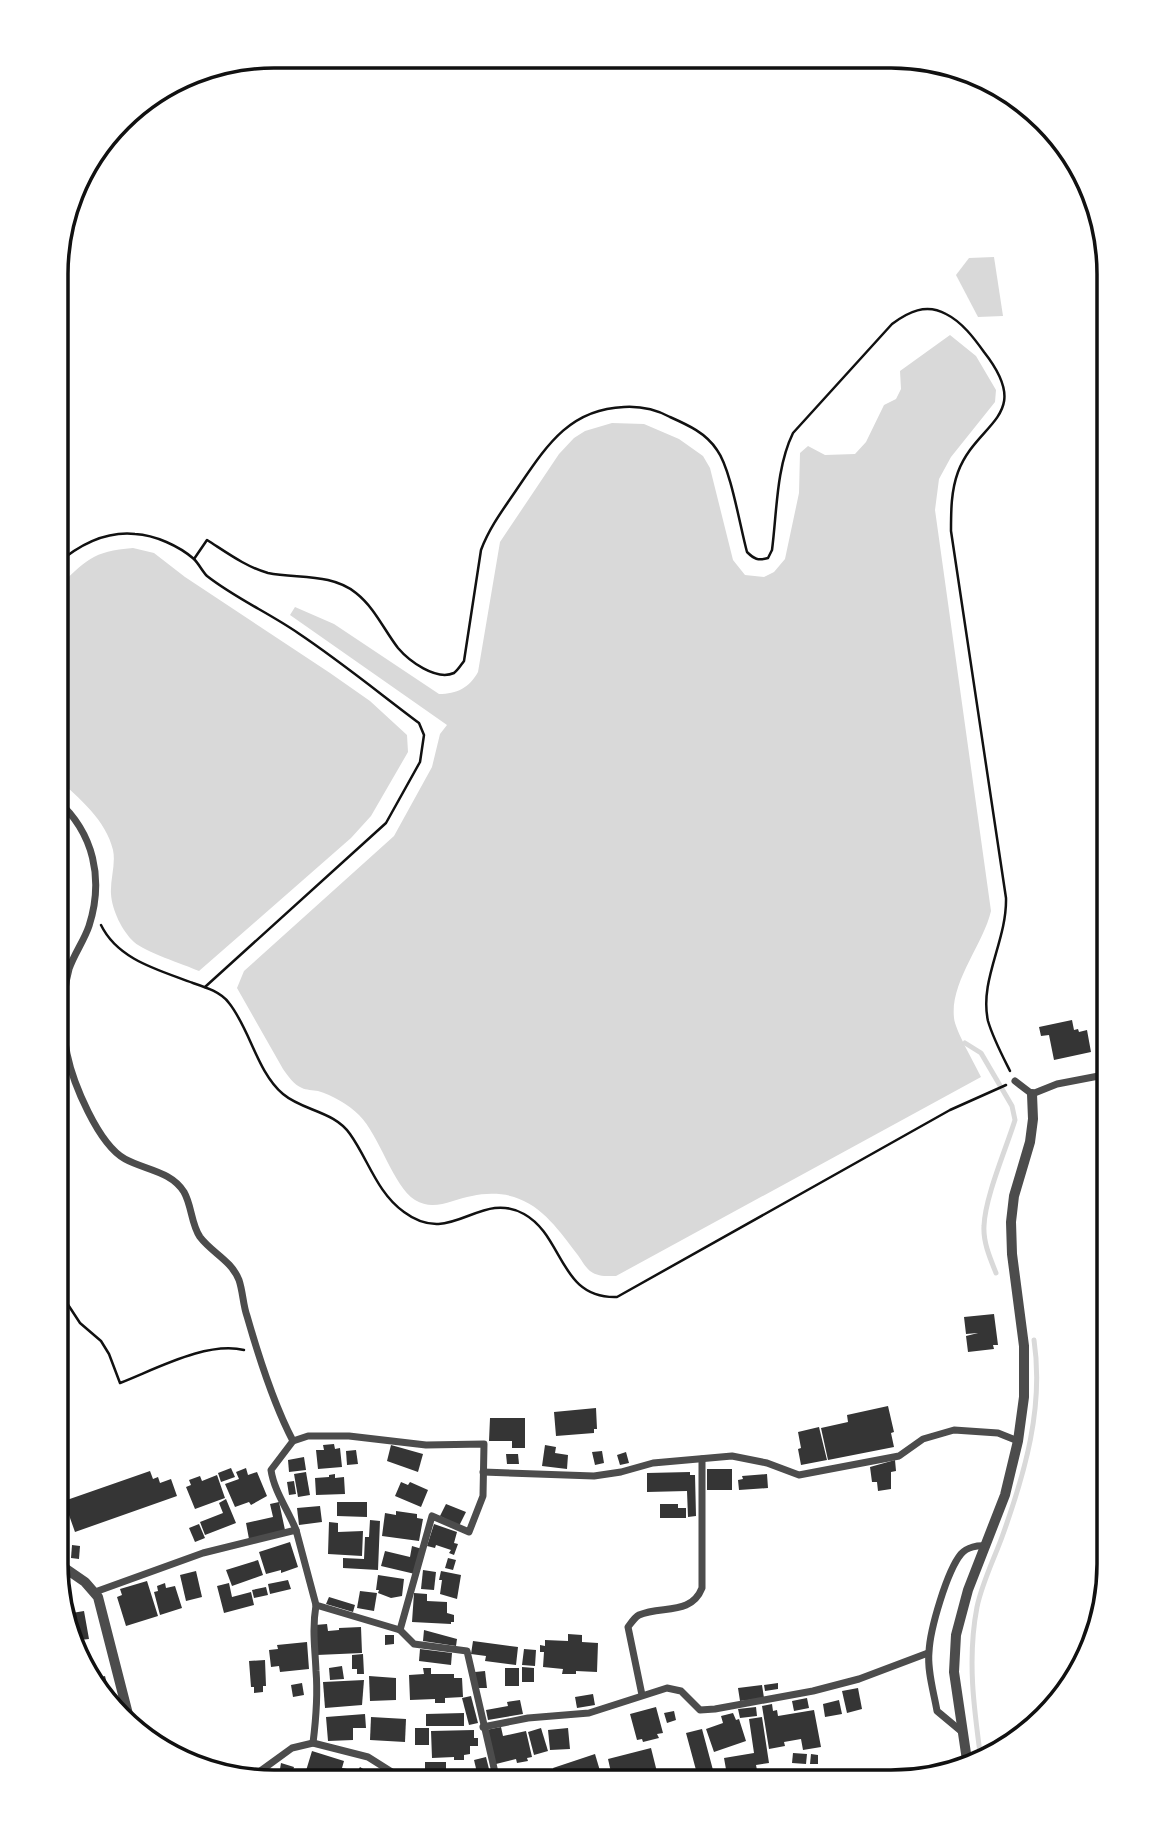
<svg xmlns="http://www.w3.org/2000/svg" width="1165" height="1838" font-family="'Alegreya Sans',sans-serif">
<rect width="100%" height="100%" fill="#fff"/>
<g fill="#d9d9d9">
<path d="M994,257L1003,316L978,317L956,275L969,258Z"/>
<path d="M950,335L976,356L996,390L995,402L951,457L939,479L935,510L991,911C983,945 950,982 954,1018C955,1030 975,1064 981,1077L616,1276C607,1276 598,1277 590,1271C585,1267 581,1259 577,1254C560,1232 543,1206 514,1197C502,1193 485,1193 472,1196C453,1199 434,1212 415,1200C393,1186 380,1136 359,1115C349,1105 332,1095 318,1091C313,1090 306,1090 302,1088C294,1085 288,1076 283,1069L237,988L244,971L394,836L432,767L440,734L447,725L290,615L295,607L334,624L439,694C457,694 469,688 478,672L500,542L559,454L574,438L585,431L612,423L644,424L679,439L703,456L710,468L733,560L745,575L764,577L774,572L785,559L799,493L800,453L808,446L825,455L855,454L866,442L884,405L896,399L901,389L900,371Z"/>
<path d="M133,548L154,553L185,577L330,673L370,701L407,735L408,752L371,816L351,838L199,971C183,964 145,952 134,942C122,931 112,910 111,894C110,880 116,864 113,850C106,820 79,798 57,778V588C86,561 92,551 133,548Z"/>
</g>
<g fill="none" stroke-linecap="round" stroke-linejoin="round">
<g stroke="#d9d9d9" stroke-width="5">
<path d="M965,1043L981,1053L1012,1106L1015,1120C1006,1149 985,1197 984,1226C983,1242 990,1258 996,1273"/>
<path d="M981,1760C974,1709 967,1659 977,1607C982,1583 994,1559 1002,1537C1025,1473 1044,1407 1034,1340"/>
</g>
</g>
<g fill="#353535">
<path d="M1072,1020L1074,1030L1078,1029L1079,1032L1087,1030L1091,1052L1054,1060L1049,1035L1041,1036L1039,1027Z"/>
<path d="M994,1314L998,1345H993L994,1349L968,1352L966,1336L978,1333L966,1334L964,1317Z"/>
<path d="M888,1406L894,1432L891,1433L894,1447L828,1460L821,1428L848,1422L847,1415Z"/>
<path d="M596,1408L597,1429H594V1433L556,1436L554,1412Z"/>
<path d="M490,1418H525V1448H512V1441H489Z"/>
<path d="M819,1427L827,1460L801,1465L798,1449L801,1448L798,1432Z"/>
<path d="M334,1444L335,1449L340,1448L342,1467L318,1469L316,1450H324L323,1445Z"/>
<path d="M391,1445L423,1454L418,1472L387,1461Z"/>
<path d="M545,1445L556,1447L555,1453L568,1455L567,1469L542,1466Z"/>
<path d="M356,1450L358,1464L347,1465L346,1451Z"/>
<path d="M602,1451L604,1463L595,1465L592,1452Z"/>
<path d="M626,1452L629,1463L620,1465L617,1455Z"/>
<path d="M506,1454H518L519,1464H507Z"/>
<path d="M304,1457L306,1470L289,1472L288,1460Z"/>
<path d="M895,1460L896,1471L891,1472V1489L878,1491L877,1482H872L870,1467Z"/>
<path d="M231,1468L235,1477L221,1482L218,1473Z"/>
<path d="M246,1468L248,1475L257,1472L267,1496L251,1505L249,1502L235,1507L225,1484L239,1479L236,1472Z"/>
<rect x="707" y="1469" width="25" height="21"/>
<path d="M150,1471L153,1479L158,1477L160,1483L171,1479L177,1496L75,1532L64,1501Z"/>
<path d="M306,1472L310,1495L298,1497L294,1474Z"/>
<path d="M690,1472V1475H695L696,1516L688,1517L687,1491L647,1492V1473Z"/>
<path d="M335,1474V1478L344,1477L345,1494L316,1495L315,1478L329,1477V1475Z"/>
<path d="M767,1474L768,1488L739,1490L738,1480L743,1479L742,1476Z"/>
<path d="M217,1475L225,1498L195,1509L186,1487L191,1485L189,1480L200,1476L202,1481Z"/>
<path d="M294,1481L296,1494L289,1495L287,1482Z"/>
<path d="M401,1482L408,1485L410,1482L428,1490L421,1507L395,1496Z"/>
<path d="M226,1499L236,1523L205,1535L200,1522L223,1513L219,1503Z"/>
<path d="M279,1502L285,1530L249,1539L246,1523L273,1517L270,1504Z"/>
<path d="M337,1502H367V1517L337,1516Z"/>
<path d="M446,1504L466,1512L459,1526L440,1516Z"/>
<path d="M660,1504H678V1508H686V1518H660Z"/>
<path d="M320,1506L322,1522L299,1525L297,1508Z"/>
<path d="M396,1511L417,1514V1518L423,1519L419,1541L382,1536L385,1513L396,1515Z"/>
<path d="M370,1520L380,1521L378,1570L343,1568V1558L364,1559L365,1537H369Z"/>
<path d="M329,1522L338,1523V1532L363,1531L362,1556L328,1554Z"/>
<path d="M199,1524L205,1538L195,1542L189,1528Z"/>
<path d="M434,1524L457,1532L454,1543L458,1544L454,1555L449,1553L451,1550L436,1545L435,1548L427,1546Z"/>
<path d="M58,1531L65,1536L56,1549V1533Z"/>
<path d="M290,1542L298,1567L281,1573V1570L266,1574L259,1552Z"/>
<path d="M72,1545L80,1546L79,1559L71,1558Z"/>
<path d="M412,1546L422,1549L415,1574L381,1566L385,1551L410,1557Z"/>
<path d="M448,1558L456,1560L453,1570L445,1568Z"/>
<path d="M258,1560L263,1575L232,1586L226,1570Z"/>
<path d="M423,1570L436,1572L434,1590L421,1589Z"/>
<path d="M196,1571L202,1597L186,1601L180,1575Z"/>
<path d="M441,1571L461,1575L457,1599L440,1594L442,1580H439Z"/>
<path d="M378,1575L404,1579L402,1596L391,1598L378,1593L379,1590H376Z"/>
<path d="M288,1580L291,1589L270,1594L268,1584Z"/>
<path d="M147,1581L158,1616L126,1626L117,1597L122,1595L120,1589Z"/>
<path d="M165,1583L166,1588L175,1586L182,1608L160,1615L154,1592L158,1591L157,1586Z"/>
<path d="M229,1583L232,1597L251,1592L254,1605L224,1613L217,1586Z"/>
<path d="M266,1587L268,1595L254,1598L252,1590Z"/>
<path d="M360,1591L377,1593L374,1611L357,1608Z"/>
<path d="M414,1593L427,1594V1601L447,1602V1613L454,1615V1622H451V1624L412,1622Z"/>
<path d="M329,1597L355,1605L353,1612L326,1604Z"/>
<path d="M71,1611L72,1613L84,1611L89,1639L71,1641L65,1612Z"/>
<path d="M327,1624L328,1631L339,1630V1628L361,1627L362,1653L317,1655L315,1625Z"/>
<path d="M424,1630L457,1639L456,1646L423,1641Z"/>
<path d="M568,1634L582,1635V1642L598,1643L597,1672L576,1671V1674H562L563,1669L543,1667L544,1652H540V1645L545,1646V1640L568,1641Z"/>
<path d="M385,1635H394V1644L385,1645Z"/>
<path d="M473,1641L518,1647L516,1665L485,1661L486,1656L471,1654Z"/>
<path d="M307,1642L309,1669L280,1672L279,1666L271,1667L269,1650L278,1649L277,1645Z"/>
<path d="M420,1649L452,1653L451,1665L419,1661Z"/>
<path d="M524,1649L536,1650L535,1666L522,1665Z"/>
<path d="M363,1654L364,1674H357V1669H352V1655Z"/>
<path d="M265,1660L266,1686H263V1692L254,1693V1687H251L249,1661Z"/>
<path d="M342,1666L344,1679L330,1680L329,1668Z"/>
<path d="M522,1667L534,1668V1682H522Z"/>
<path d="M423,1668H431V1674H454V1678H462L463,1697L445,1698V1703H435V1699L410,1700L409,1675L424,1674Z"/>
<rect x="505" y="1668" width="14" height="18"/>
<path d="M485,1671L487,1688H476L475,1672Z"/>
<path d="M105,1676L110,1696L97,1678Z"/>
<path d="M369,1676L396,1678V1700L370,1701Z"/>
<path d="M364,1680L362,1705L325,1708L323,1682Z"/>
<path d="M302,1683L304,1695L293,1697L291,1685Z"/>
<path d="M778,1683V1689L765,1691L764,1685Z"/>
<path d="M762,1685L764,1698L740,1701L738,1688Z"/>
<path d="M858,1688L862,1709L847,1713L842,1691Z"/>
<path d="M593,1694L595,1705L577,1708L575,1697Z"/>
<path d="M471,1696L478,1723L469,1725L462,1698Z"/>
<path d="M807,1698L809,1708L794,1711L792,1701Z"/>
<path d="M520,1700L523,1714L488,1720L486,1710L508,1706L507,1702Z"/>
<path d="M839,1700L842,1714L825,1717L823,1704Z"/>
<path d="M772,1704L773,1711L777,1710L778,1716L814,1710L821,1747L803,1750L801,1739L784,1742L785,1746L769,1749L762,1706Z"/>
<path d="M656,1707L663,1733L657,1734L659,1738L643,1742L642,1739L637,1740L630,1714Z"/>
<path d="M756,1707L757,1716L740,1718L738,1709Z"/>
<path d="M674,1711L676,1720L667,1723L664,1713Z"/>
<path d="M464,1713V1726H426V1714Z"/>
<path d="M733,1713L736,1720L739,1719L746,1741L714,1752L706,1729L723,1723L721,1716Z"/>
<path d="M365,1714L366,1728H353V1740L328,1741L326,1717Z"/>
<path d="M371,1717L406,1719L405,1742L370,1740Z"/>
<path d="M762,1717L769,1763L756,1765L757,1770L727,1775L724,1758L754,1753L749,1719Z"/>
<path d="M501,1727L503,1736L526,1731L532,1757L527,1758L528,1761L517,1763L516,1759L496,1764L486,1730Z"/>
<rect x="415" y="1728" width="14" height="17"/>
<path d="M541,1728L548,1751L534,1755L528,1732Z"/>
<path d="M568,1728L570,1749L550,1750L548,1730Z"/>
<path d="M702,1729L713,1770L704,1773L705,1779L689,1781L686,1773L696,1770L686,1733Z"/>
<path d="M474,1730V1738H478V1746H470V1754L464,1755V1760H454V1757L432,1758L431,1731Z"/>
<path d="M651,1748L659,1780L613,1781L608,1759Z"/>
<path d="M312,1751L344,1761L342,1768L347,1769L344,1780H323L305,1774Z"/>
<path d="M793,1753L807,1754L806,1764L792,1763Z"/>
<path d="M595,1754L603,1781H557L553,1768Z"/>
<path d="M811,1754L818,1755V1764H810Z"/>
<path d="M486,1757L492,1781H479L474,1760Z"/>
<rect x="425" y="1762" width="21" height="19"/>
<path d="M281,1763L294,1767L292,1773L280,1769Z"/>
<path d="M360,1767L383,1781L352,1780Z"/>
<path d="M279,1774L289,1777V1780H268L269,1777L278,1779Z"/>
</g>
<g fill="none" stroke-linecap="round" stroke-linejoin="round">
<g stroke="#111" stroke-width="2.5">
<path d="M194,559L207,540C226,552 246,567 268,573C298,579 331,573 356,593C375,608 384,630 398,648C409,661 436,681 454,673C458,670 461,665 464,661L481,550C490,526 505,507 519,486C547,445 570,409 624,407C641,406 655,409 670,417C688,425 706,433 717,450C731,469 740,527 747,552C754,559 758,561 768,558L772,550C777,512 776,468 793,433L892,324C908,312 926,303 946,314C962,322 974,338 984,352C1035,417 977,421 958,472C951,491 951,511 951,531L1006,898C1007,941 979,980 988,1021C993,1038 1002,1055 1010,1071"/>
<path d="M57,564C79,545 105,531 135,534C155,535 179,546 194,559C199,564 202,571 207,576C235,598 269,613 298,633C340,661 379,693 419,723L424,735L420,762L386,823L205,987"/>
<path d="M101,925C118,960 159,970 193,983C205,987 221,992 229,1003C250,1029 257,1072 283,1094C303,1111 334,1111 350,1134C368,1159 377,1193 404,1212C452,1248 479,1189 524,1214C564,1236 559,1299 617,1297L950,1110L1006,1085"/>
<path d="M56,1281L63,1297L80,1323L101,1341L109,1354L120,1383C156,1369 207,1341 244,1350"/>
</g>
<g stroke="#4c4c4c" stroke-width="7">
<path d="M57,800C94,833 104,879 89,926C84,941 74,954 69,969C62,995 62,1028 67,1054C73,1083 98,1144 125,1159C145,1170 171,1171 184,1192C192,1206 191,1224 200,1237C212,1253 231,1260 239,1280C243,1292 243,1305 247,1316C259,1358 273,1403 293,1441"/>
<path d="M1015,1081L1032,1094L1057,1084L1109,1074"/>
<path d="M483,1472L594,1476L621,1472L653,1463L732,1456L767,1463L799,1475L899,1456L923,1439L954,1430L998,1433L1018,1441"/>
<path d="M296,1530C288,1510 274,1491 271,1470L293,1441L308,1436H349L426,1445L484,1444L483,1496L469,1532L432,1516L400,1630"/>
<path d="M95,1592L203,1553L296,1530L316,1605L400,1630L414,1644L467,1651L497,1781"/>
<path d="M642,1695L628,1627C631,1623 635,1617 639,1615C661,1605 691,1616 702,1588V1459"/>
<path d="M483,1727L528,1718L589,1713L667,1688L681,1691L700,1710L715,1709L813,1691L859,1679L928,1653"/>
<path d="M961,1731L937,1711C934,1693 927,1671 929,1652C930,1629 947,1571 961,1554C967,1547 978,1545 986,1546"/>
<path d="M313,1743C316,1719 318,1695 316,1671C315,1647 312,1630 316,1605"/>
<path d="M248,1780L292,1748L313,1743L368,1757L406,1781"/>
<path d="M538,1781H550"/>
</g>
<g stroke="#4c4c4c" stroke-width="10">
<path d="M56,1562L85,1582L98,1597L130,1722"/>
<path d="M968,1767L954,1672L956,1635L968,1590L1005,1495L1018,1441L1024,1397V1346L1012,1254L1011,1222L1014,1196L1030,1142L1033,1119L1032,1094"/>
</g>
</g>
<path d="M0 0H1165V1838H0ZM274 68H891A206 206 0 0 1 1097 274V1564A206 206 0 0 1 891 1770H274A206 206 0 0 1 68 1564V274A206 206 0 0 1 274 68Z" fill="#fff" fill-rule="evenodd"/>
<path fill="none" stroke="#111" stroke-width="3.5" d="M274 68H891A206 206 0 0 1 1097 274V1564A206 206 0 0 1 891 1770H274A206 206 0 0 1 68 1564V274A206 206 0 0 1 274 68Z"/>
</svg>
